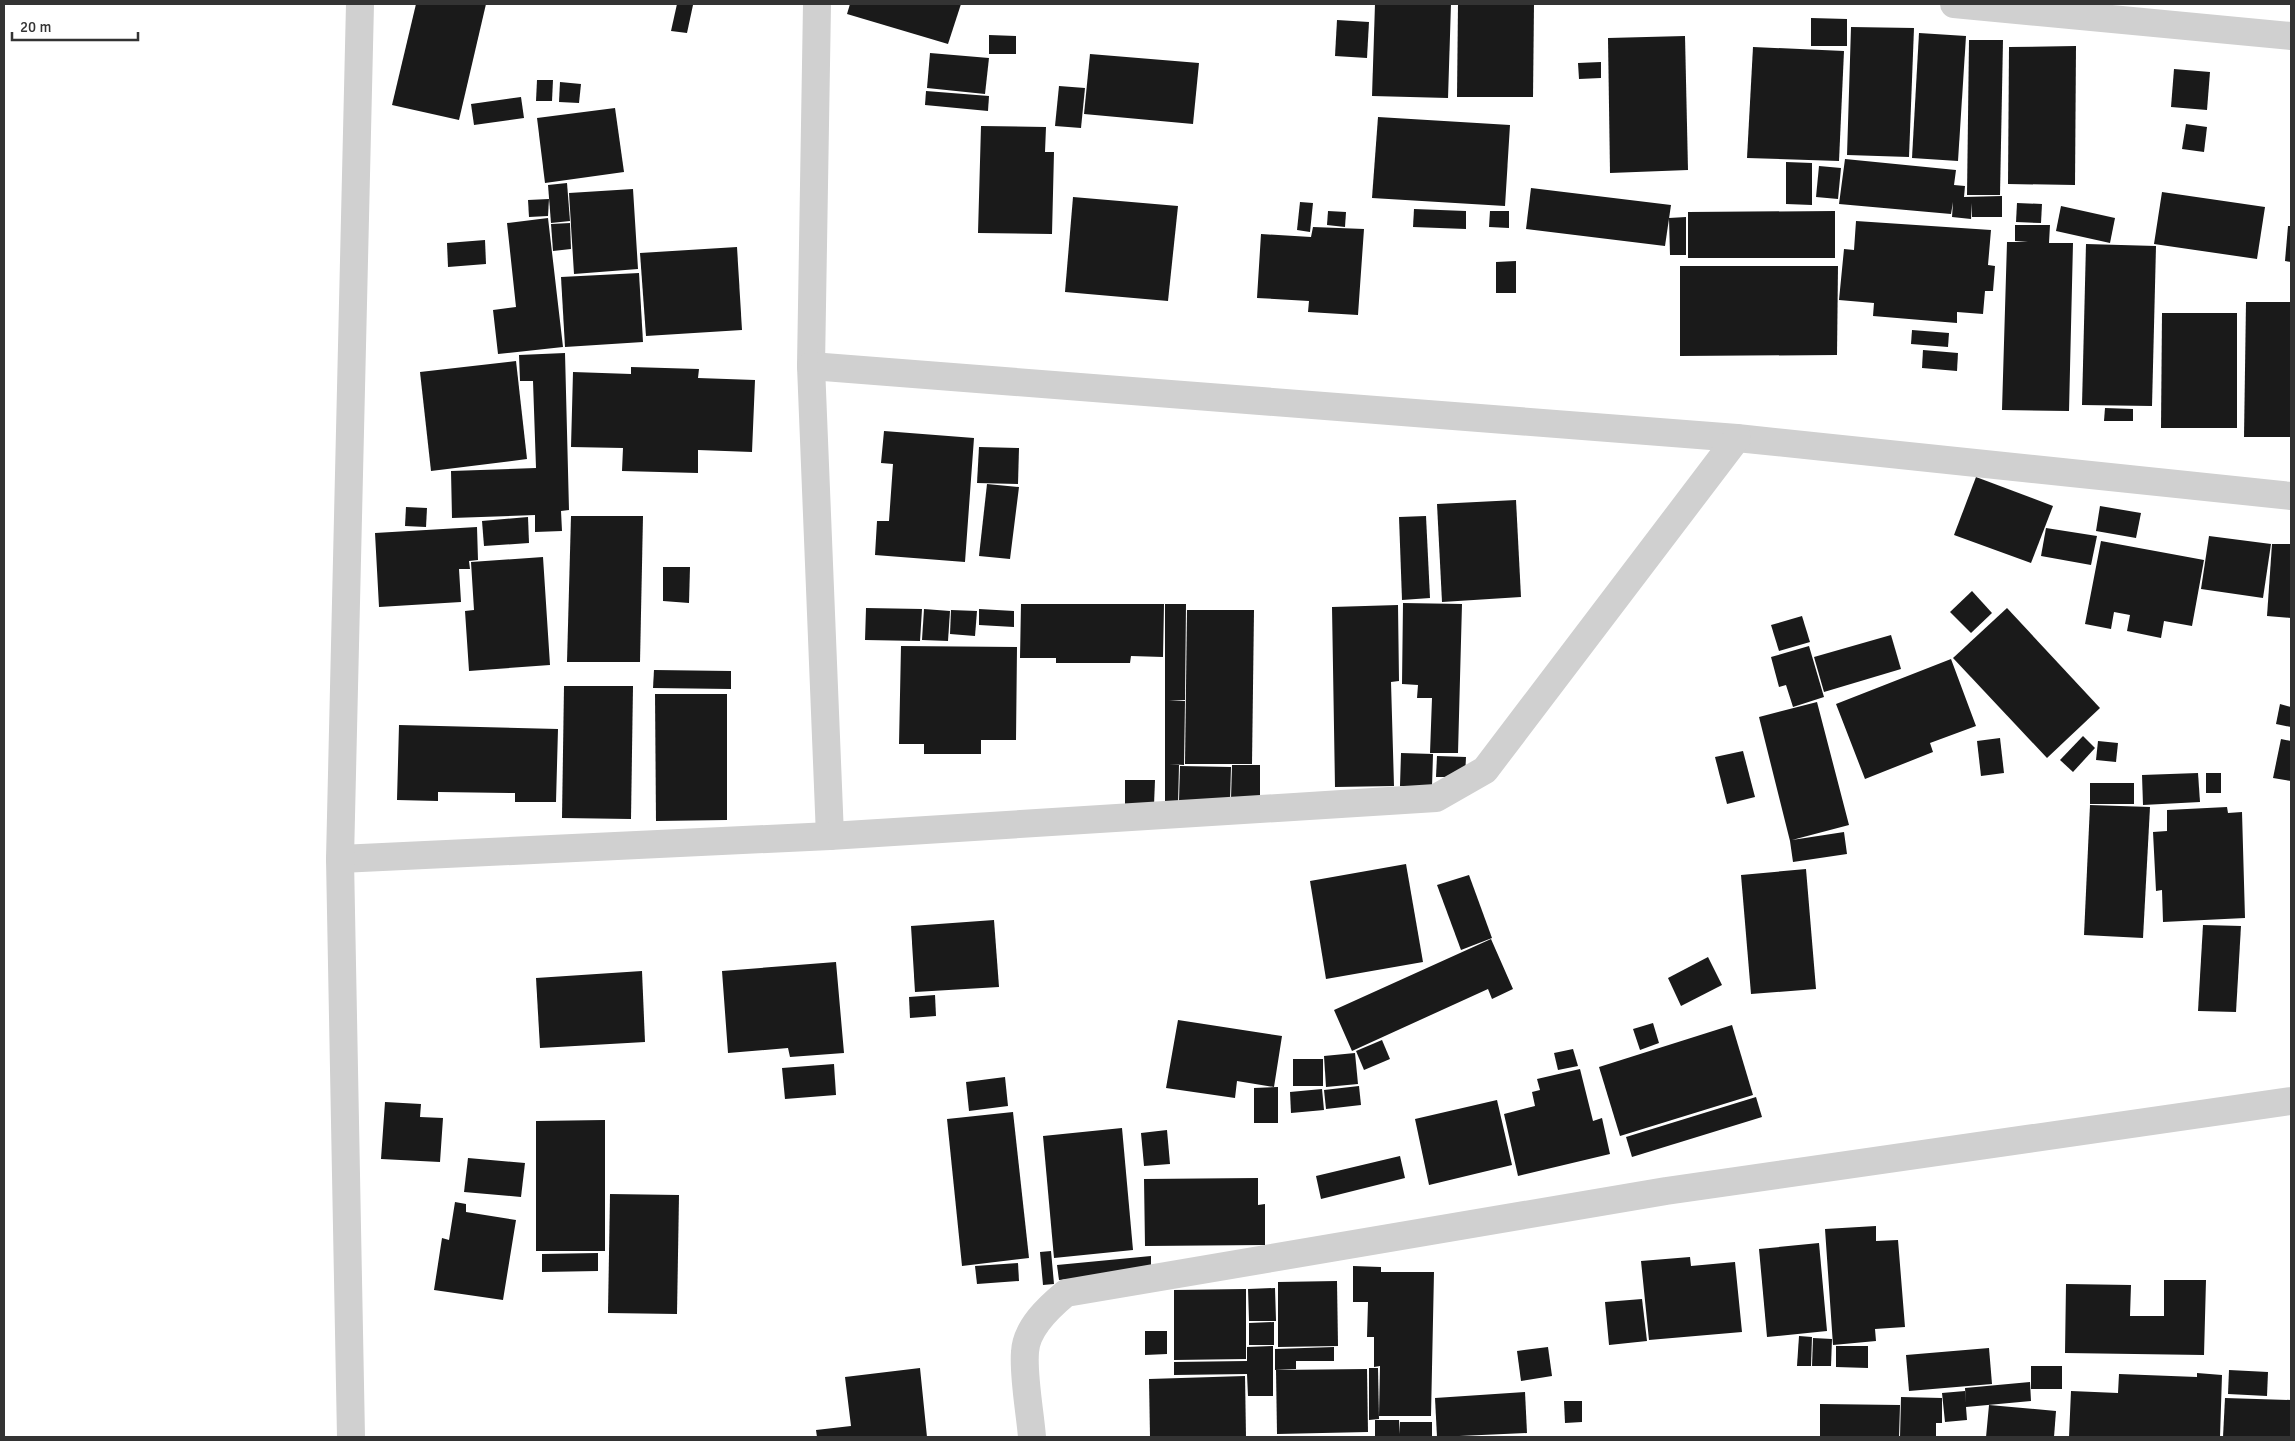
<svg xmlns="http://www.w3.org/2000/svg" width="2295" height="1441" font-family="Signika,sans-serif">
<rect width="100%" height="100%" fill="#fff"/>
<g fill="#1a1a1a">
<path d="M416,4H486L459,120L392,105Z"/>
<path d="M677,4L693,5L687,33L671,31Z"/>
<path d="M850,4H961L948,44L847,14Z"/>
<path d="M1375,4H1451L1448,98L1372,96Z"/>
<path d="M1458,4H1534L1533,97H1457Z"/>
<path d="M1811,18L1847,19V46H1811Z"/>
<path d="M1337,20L1369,22L1367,58L1335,56Z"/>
<path d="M1851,27L1914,28L1909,157L1847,155Z"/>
<path d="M1919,33L1966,36L1958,161L1912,158Z"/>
<path d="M989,35L1016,36V54H989Z"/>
<path d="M1685,36L1688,170L1610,173L1608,38Z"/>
<path d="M1969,40H2003L2000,195H1967Z"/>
<path d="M2076,46L2075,185L2008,184L2009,47Z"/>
<path d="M1753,47L1844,51L1839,161L1747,158Z"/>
<path d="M930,53L989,58L985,94L927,88Z"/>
<path d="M1090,54L1199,63L1193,124L1084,114Z"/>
<path d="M1601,62V78L1579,79L1578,63Z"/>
<path d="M2174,69L2210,72L2207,110L2171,107Z"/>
<path d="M537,80H553L552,101H536Z"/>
<path d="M560,82L581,84L579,103L559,102Z"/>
<path d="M1059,86L1085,88L1081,128L1055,126Z"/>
<path d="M926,91L989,96L988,111L925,105Z"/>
<path d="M521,97L524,118L474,125L471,104Z"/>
<path d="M615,108L624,172L545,183L537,118Z"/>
<path d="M1378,117L1510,125L1505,206L1372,198Z"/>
<path d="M2186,124L2207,127L2204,152L2182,149Z"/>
<path d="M981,126L1046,127L1045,152H1054L1052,234L978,233Z"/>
<path d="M1845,159L1956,170L1954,185L1965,186L1964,197L2002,196V217H1972V203L1971,219L1952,217L1953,202L1951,214L1839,204Z"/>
<path d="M1786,162L1812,163V205L1786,204Z"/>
<path d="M1819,166L1841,168L1838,199L1816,197Z"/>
<path d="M567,183L570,221L551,223L548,185Z"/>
<path d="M1531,188L1671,205L1665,246L1526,229Z"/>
<path d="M633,189L638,269L574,274L569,193Z"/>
<path d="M2162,192L2265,207L2257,259L2154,244Z"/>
<path d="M1073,197L1178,206L1168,301L1065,292Z"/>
<path d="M549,199L548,216L529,217L528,200Z"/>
<path d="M1300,202L1313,203L1310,232L1297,230Z"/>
<path d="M2017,203L2042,204L2041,223L2016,222Z"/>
<path d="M2061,206L2115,218L2110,243L2056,231Z"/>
<path d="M1414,209L1466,211V229L1413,227Z"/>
<path d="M1328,211L1346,212L1345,227L1327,225Z"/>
<path d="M1490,211H1509V228L1489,227Z"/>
<path d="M1835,211V258H1688V212Z"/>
<path d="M1686,217V255H1670L1669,218Z"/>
<path d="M548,218L563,347L498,354L493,310L516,307L507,223Z"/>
<path d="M1856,221L1991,230L1988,265L1995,266L1993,291H1985L1983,314L1957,312V323L1873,316L1874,303L1839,300L1844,249L1854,250Z"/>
<path d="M570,223L571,249L553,251L551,224Z"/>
<path d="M2015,225H2050L2049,243H2073L2069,411L2002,410L2007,242H2028L2015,241Z"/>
<path d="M2288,226H2291V262L2285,261Z"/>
<path d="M1313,227L1364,229L1358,315L1308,312L1309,301L1257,298L1261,234L1311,237Z"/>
<path d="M485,240L486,264L448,267L447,243Z"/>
<path d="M2086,244L2156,246L2152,406L2082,405Z"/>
<path d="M737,247L742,330L646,336L640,253Z"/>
<path d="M1516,261V293H1496V262Z"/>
<path d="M1680,266H1838L1837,355L1680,356Z"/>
<path d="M639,273L643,342L565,347L561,277Z"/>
<path d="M2246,302H2291V437H2244Z"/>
<path d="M2162,313H2237V428H2161Z"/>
<path d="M1912,330L1949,333L1948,347L1911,344Z"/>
<path d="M1923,350L1958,353L1957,371L1922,368Z"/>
<path d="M565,353L569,510L561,511L562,531L535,532V515L452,518L451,471L536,468L533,381H520L519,355Z"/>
<path d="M516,361L527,459L431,471L420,372Z"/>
<path d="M631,367L699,369L698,378L755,380L752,452L698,450V473L622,471L623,448L571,447L573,372L631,374Z"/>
<path d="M2105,408L2133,409V421H2104Z"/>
<path d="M884,431L974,438L965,562L875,555L877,521H889L893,464L881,463Z"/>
<path d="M979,447L1019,448L1018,484L977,483Z"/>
<path d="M1976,477L2053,506L2031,563L1954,535Z"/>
<path d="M987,484L1019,487L1010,559L979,556Z"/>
<path d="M1516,500L1521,597L1442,602L1437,504Z"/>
<path d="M2100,506L2141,513L2136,538L2096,531Z"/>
<path d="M406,507L427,508L426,527L405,526Z"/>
<path d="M571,516H643L640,662H567Z"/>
<path d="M1426,516L1430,598L1402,600L1399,517Z"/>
<path d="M528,517L529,543L484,546L482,521Z"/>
<path d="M477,527L478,560L469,561L470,569H459L461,602L379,607L375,533Z"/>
<path d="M2046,528L2097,536L2091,565L2041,556Z"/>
<path d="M2209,536L2271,544L2263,598L2201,589Z"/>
<path d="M2101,541L2204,560L2192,626L2164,621L2161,638L2127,631L2130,615L2114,612L2111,629L2085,624Z"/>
<path d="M2272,544H2291V618L2267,616Z"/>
<path d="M543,557L550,665L469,671L465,611L474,610L471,562Z"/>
<path d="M663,567H690L689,603L663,601Z"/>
<path d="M1972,591L1992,613L1971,633L1950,612Z"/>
<path d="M1403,603L1462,604L1458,753H1430L1432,698H1417L1418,685L1402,684Z"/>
<path d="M1021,604H1164L1163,657L1131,656L1130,663H1056V658H1020Z"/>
<path d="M1165,604H1186L1185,700H1169L1185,701L1184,765L1169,764L1179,765L1178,805H1165Z"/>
<path d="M1398,605L1399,681L1391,682L1394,786L1335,787L1332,607Z"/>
<path d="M866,608L922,609L920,641L865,640Z"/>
<path d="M2007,608L2100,708L2047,758L1953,658Z"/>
<path d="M924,609L950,611L948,641L922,640Z"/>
<path d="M979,609L1014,611V627L979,625Z"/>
<path d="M951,610L977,611L975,636L950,634Z"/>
<path d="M1187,610H1254L1252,764H1185Z"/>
<path d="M1802,616L1810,642L1779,651L1771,625Z"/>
<path d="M1891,635L1901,669L1824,692L1814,657Z"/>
<path d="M901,646L1017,647L1016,740H981V754H924V744H899Z"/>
<path d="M1809,646L1824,697L1793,707L1786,685L1779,687L1771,657Z"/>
<path d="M1951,659L1976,726L1930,743L1933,752L1865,779L1836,704Z"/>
<path d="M654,670L731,671V689L653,688Z"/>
<path d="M564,686H633L631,819L562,818Z"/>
<path d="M655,694H727V820L656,821Z"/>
<path d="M1817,702L1849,825L1792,840L1844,832L1847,854L1793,862L1790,841L1759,717Z"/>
<path d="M2280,704L2291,707V727L2276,724Z"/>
<path d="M399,725L558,729L556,802H515V793L438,792V801L397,800Z"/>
<path d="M2083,736L2095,748L2073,772L2060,760Z"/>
<path d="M2000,738L2004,773L1981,776L1977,741Z"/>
<path d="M2281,739L2291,741V781L2273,778Z"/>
<path d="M2098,741L2118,743L2116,762L2096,760Z"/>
<path d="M1743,751L1755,797L1727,804L1715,757Z"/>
<path d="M1401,753L1433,754L1432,786H1400Z"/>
<path d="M1437,756L1466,757L1465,777H1436Z"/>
<path d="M1232,765H1260V800L1231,799Z"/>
<path d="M1180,766L1231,767L1230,801H1179Z"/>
<path d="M2198,773L2200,802L2143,805L2142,775Z"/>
<rect x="2206" y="773" width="15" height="20"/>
<path d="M1125,780H1155L1154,805H1125Z"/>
<rect x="2090" y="783" width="44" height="21"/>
<path d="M2090,805L2150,807L2143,938L2084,935Z"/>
<path d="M2227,807L2228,813L2242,812L2245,918L2163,922L2162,890L2156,891L2153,832L2167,831V810Z"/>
<path d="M1406,864L1423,962L1326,979L1310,881Z"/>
<path d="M1806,869L1816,989L1751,994L1741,875Z"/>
<path d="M1469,875L1492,938L1461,950L1437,885Z"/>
<path d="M994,920L999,987L915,992L911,926Z"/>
<path d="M2203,925L2241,926L2236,1012L2198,1011Z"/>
<path d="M1491,939L1513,989L1492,999L1488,989L1352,1051L1334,1010Z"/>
<path d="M1708,957L1722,985L1681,1006L1668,978Z"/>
<path d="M836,962L844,1053L790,1057L788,1048L728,1053L722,971Z"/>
<path d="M642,971L645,1042L540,1048L536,978Z"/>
<path d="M935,995L936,1016L910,1018L909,997Z"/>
<path d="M1178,1020L1282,1036L1274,1087L1237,1081L1235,1098L1166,1088Z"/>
<path d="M1653,1023L1659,1043L1640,1050L1633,1029Z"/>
<path d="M1732,1025L1753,1095L1620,1136L1599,1067Z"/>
<path d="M1382,1040L1390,1059L1364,1070L1356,1051Z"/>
<path d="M1573,1049L1578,1066L1558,1070L1554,1053Z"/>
<path d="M1355,1053L1358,1084L1326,1087L1324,1056Z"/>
<rect x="1293" y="1059" width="30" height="27"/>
<path d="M834,1064L836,1095L785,1099L782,1068Z"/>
<path d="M1580,1069L1593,1121L1602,1118L1610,1154L1518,1176L1504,1114L1535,1106L1532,1092L1540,1090L1537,1079Z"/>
<path d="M1005,1077L1008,1106L969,1111L966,1082Z"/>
<path d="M1359,1086L1361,1105L1326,1109L1324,1090Z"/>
<path d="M1278,1087V1123H1254V1088Z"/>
<path d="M1322,1089L1324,1110L1291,1113L1290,1092Z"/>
<path d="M1756,1097L1762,1117L1632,1157L1626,1137Z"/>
<path d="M1497,1100L1512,1165L1429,1185L1415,1119Z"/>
<path d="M385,1102L421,1104L420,1117L443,1118L440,1162L381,1159Z"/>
<path d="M1013,1112L1029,1258L962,1266L947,1119Z"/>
<path d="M605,1120V1251H536V1121Z"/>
<path d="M1122,1128L1133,1250L1054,1258L1043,1136Z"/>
<path d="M1167,1130L1170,1164L1144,1166L1141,1133Z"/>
<path d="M1400,1156L1405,1178L1321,1199L1316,1176Z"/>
<path d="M468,1158L525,1163L521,1197L464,1192Z"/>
<path d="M1258,1178V1205L1265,1204V1245L1145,1246L1144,1179Z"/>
<path d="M610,1194L679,1195L677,1314L608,1313Z"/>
<path d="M455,1202L466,1204V1212L516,1220L503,1300L434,1290L442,1238L449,1240Z"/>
<path d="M1876,1226V1241L1898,1240L1905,1327L1875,1329L1876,1341L1833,1345L1825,1229Z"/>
<path d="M1819,1243L1827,1331L1767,1337L1759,1249Z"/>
<path d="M1051,1251L1054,1284L1043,1285L1040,1252Z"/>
<path d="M598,1253V1271L542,1272V1254Z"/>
<path d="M1151,1256V1272L1059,1280L1057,1265Z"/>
<path d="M1690,1257L1691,1266L1735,1262L1742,1332L1649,1340L1641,1261Z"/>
<path d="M1018,1263L1019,1281L977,1284L975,1266Z"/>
<path d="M1353,1266L1381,1267V1272H1434L1431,1416H1379L1380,1366L1374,1367V1337H1367L1368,1302H1353Z"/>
<path d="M2164,1280H2206L2204,1355L2065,1353L2066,1284L2131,1285L2130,1316H2164Z"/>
<path d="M1337,1281L1338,1346L1278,1347V1282Z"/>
<path d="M1275,1288L1276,1321H1249L1248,1289Z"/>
<path d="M1246,1289V1359L1174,1360V1290Z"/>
<path d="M1642,1299L1647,1341L1609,1345L1605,1302Z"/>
<path d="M1274,1322V1345H1249V1323Z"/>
<path d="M1145,1331H1167V1354L1145,1355Z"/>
<path d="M1799,1336L1812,1337L1811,1366H1797Z"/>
<path d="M1813,1338L1832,1339L1831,1366H1812Z"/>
<path d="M1273,1346V1396H1248L1247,1374L1174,1375V1362L1247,1361V1347Z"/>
<path d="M1836,1346H1868V1368L1836,1367Z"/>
<path d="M1334,1347V1361H1296V1369L1275,1370V1349Z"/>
<path d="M1548,1347L1552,1376L1521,1381L1517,1351Z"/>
<path d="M1989,1348L1992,1384L1909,1391L1906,1355Z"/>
<rect x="2031" y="1366" width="31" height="23"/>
<path d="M920,1368L927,1437H817L816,1430L851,1426L845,1377Z"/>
<path d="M1369,1368H1378L1379,1419L1369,1420Z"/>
<path d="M1367,1369L1368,1432L1277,1434L1276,1370Z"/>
<path d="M2229,1370L2268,1372L2267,1396L2228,1394Z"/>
<path d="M2197,1373L2222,1375L2220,1437H2069L2071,1391L2118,1393L2119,1374L2197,1377Z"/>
<path d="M1245,1376L1246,1437H1150L1149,1379Z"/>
<path d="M2030,1382L2031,1401L1966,1407L1967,1420L1945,1422L1942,1393L1965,1391L1966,1404L1965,1388Z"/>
<path d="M1525,1392L1527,1433L1437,1437L1435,1398Z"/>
<path d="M1901,1397L1942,1398V1423H1936V1437H1900Z"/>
<path d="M2225,1398L2291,1400V1437H2223Z"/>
<path d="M1564,1401H1582V1422L1565,1423Z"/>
<path d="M1820,1404L1900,1405L1899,1437H1820Z"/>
<path d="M1989,1405L2056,1411L2054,1437H1986Z"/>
<path d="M1375,1420H1399L1400,1434V1422H1432V1437H1375Z"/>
</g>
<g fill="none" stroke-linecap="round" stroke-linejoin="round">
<g stroke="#d0d0d0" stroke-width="28">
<path d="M817,4L811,366L830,836"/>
<path d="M1954,4L2291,36"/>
<path d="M811,366L1737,438L2291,496"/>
<path d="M340,859L830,836L1436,798L1485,770L1737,438"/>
<path d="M351,1437L340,859L360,4"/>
<path d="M1032,1437C1030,1412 1023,1376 1025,1352C1026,1328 1049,1307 1066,1293L1666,1191L2291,1101"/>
</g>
</g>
<rect width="2295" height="1441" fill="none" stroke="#333333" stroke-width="10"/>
<path d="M12 32v8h126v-8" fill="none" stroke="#333333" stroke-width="2.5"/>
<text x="20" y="32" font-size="15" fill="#333333" stroke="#ffffff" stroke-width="4" paint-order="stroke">20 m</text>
</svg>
